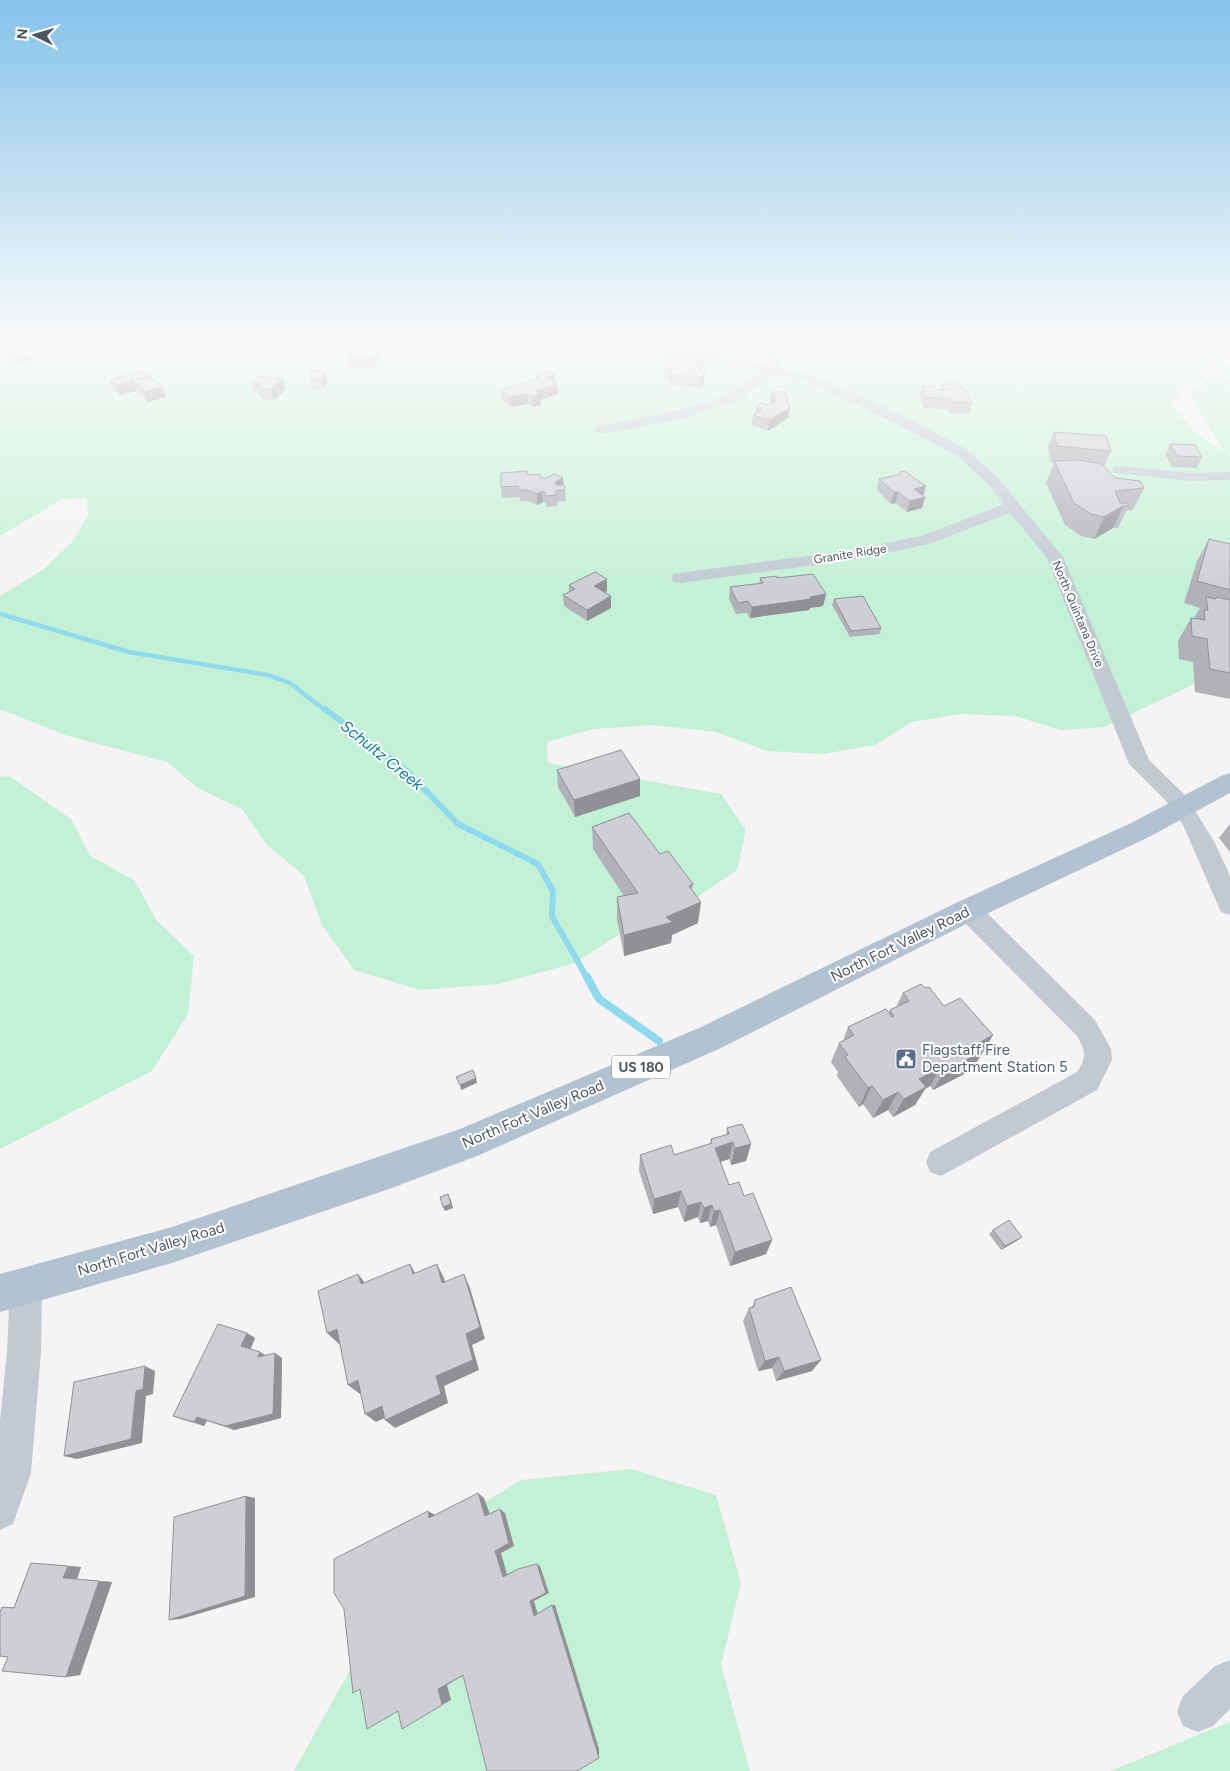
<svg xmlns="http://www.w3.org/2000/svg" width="1230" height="1771" font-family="Figtree,sans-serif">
<rect width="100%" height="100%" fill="#f5f3f3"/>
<g fill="#c3f1d5">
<path d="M0,342H1230V355L1217,357L1212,362L1230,363V375L1222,374L1211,363L1198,372L1206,375L1196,384L1187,381L1184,389L1172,401C1186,427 1199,436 1223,451L1190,394L1212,375L1230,379V454H1227L1230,456V653L1210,676L1105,727L1061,730L1015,716L961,714L912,722L875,745L823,754L767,751L716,732L653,725L593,729L547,742L548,763L721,794L746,830L737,870L690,902L629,928L575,963L498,984L420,990L354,970L322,925L304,876L267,845L242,809L198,788L167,762L68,736L0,709V596L44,569L73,541L88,515L87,498L63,499L0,536Z"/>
<path d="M9,776L71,819L90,856L134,880L157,921L194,956L188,1014L152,1071L0,1149V777Z"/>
<path d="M631,1469L716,1495L741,1583L721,1665L750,1771H294L421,1541L521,1480Z"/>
<path d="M1230,1722V1771H1110Z"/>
</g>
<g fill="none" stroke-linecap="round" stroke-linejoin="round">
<path stroke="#90daee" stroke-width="4.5" d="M0,614L129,652L268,675L290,683L326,711"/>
<path stroke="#90daee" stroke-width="6" d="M325,709L408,772L458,824L538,864L553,891L552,916L587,978"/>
<path stroke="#90daee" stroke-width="8" d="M587,977L599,999L659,1041"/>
<g fill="#c1cad2" fill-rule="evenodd">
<path d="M596,342H612L727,356L768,365L767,342H779L780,368L815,375L903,416L966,449L997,477L1063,557L1149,760L1186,796L1215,843L1230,876V915L1221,912L1183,825L1166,801L1129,764L1047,558L1010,513L929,544L853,560L680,583L674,582L671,578L674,574L680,573L853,550L925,535L1004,504L987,483L956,455L893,422L806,381L774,374L739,400L684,418L602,434L597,433L595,430L597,427L676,411L729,394L761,371L727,364L612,350L598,345Z"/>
<path d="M1119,466L1192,473L1230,472V480L1192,481L1114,473L1112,470L1114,467Z"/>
<path d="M968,900L977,903L1095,1020L1111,1049L1112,1060L1097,1090L941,1176L930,1172L926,1162L930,1152L1077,1072C1087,1056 1086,1052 1077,1036L959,917L956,910L959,903Z"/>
<path d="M26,1271L37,1276L42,1287L41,1352L31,1473L13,1524L0,1530V1421L7,1352L10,1287L15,1276Z"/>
<path d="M1230,1660V1709L1213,1726L1198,1732L1183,1726L1177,1711L1183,1696L1215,1666Z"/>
</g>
<path fill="#b3c2d1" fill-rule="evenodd" d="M1230,773V793L1149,837L978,918L721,1048L477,1156L389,1189L172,1263L0,1312V1274L172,1227L460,1129L699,1028L958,902L1131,823L1221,776Z"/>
</g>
<g fill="#b0b2b7">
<path d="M376,343L377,347H378L380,357L374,367L349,366L347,356L359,347Z"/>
<path d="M5,346H27L20,354H25L28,359L23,363H14L11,358L14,356H9Z"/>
<path d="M396,346H410L407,351H397Z"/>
<path d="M703,362L702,370L705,371L704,381L701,388L670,385V379L664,378L665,368Z"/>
<path d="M325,371L327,381L324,389L312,390L310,379Z"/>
<path d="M535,374L557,384L558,394L540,400L541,405L533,407L528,404L511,407L501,400L500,390L536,379Z"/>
<path d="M149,376L162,387L166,397L148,402L137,391L120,395L113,390L109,380Z"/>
<path d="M283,379L286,389L274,400L262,399L261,395H259L258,393L254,392L251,382Z"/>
<path d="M942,384L963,390L972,403L969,414L950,413L948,409L924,408L920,396L922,386L935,390H941Z"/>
<path d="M771,392L790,408L788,418L768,431L752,425L753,415L755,413L756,407L768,405L770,404V402Z"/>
<path d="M1054,432L1111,451L1104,467L1115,478L1144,488L1133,510L1126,511L1118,528H1113L1094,539L1081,536L1065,525L1046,483L1054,463L1051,462L1048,447Z"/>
<path d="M1170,444L1202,457L1197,468L1172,467L1165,455Z"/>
<path d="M900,472L925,497L922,508L907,512L896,503L891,504L877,490L879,479L900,475Z"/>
<path d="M541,478L564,485L565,490L566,501L557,502V506L546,507V503L543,502L537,505L528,501H521L519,497L502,498L501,487Z"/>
<path d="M1209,539L1230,544V699L1195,692L1193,662L1179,659L1178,641L1191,618H1194L1200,608L1184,603L1197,561Z"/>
<path d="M760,578H777L826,594L823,606L810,608L809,610L750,618L747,613L736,614L729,599L730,587L759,584Z"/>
<path d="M607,579V591L604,592L611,596V608L587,621L564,606L563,595L569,592V585Z"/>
<path d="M834,599L881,628L880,634L850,637L832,605Z"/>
<path d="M557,770L640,796L575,817L558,787Z"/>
<path d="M1230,824V852L1219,838Z"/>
<path d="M592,827L660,854L693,884L692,890L698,923L672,935L671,943L624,956L617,919V897L624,896L593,849Z"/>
<path d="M925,988L944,1006L993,1035L972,1070L933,1090L930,1086L925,1089L915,1105L893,1117L888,1110L873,1118L863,1104L859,1107L837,1076L838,1072L831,1062L839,1043L843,1041L848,1027L888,1013L890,1010L896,1007L903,993Z"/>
<path d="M727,1128L751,1144L746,1161L731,1165L729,1159L720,1162L729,1185L744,1196L772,1240L766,1254L730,1266L716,1225L710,1227L708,1221L700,1223L698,1217L684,1222L678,1207L653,1214L639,1171L640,1155H674L710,1144L711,1139L726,1135Z"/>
<path d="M993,1230L1018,1240L1001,1250L989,1234Z"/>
<path d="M755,1300L812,1371L776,1381L772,1368L758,1371L743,1321L749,1308L752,1307Z"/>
<path d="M247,1333L255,1338L251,1349L260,1352L265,1355L282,1358L281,1418L234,1430L207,1421L204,1426L183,1420L173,1416Z"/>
<path d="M31,1563L81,1567L77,1579L112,1582L80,1675L66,1677L8,1657L2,1607H14Z"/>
</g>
<g fill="#909195">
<path d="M17,342H25L27,346L19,355L14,346Z"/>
<path d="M409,342L410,346L407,351V346Z"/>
<path d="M376,343L377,348L378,347L380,357L374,367L372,357L374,347Z"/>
<path d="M25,354L28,359L23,363L21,358Z"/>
<path d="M703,362L702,373L699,370Z"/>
<path d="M325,371L327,381L324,389L322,379Z"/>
<path d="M705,371L704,381L701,388L702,378Z"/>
<path d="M555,375V385L557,384L558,394L540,400L541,405L533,407L532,397L535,391L546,378Z"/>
<path d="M283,379L286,389L274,400L271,389Z"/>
<path d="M133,380L137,391L120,395L116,385Z"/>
<path d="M162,387L166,397L148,402L144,392Z"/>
<path d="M527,394L528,404L511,407L510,397Z"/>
<path d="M790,408L788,418L768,431L769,420Z"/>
<path d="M563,478L564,489L556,491L555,482Z"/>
<path d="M926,486L923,497L914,489Z"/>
<path d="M542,491L543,502L537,505V494Z"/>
<path d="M894,492H898L896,503L891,504Z"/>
<path d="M925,497L922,508L907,512L910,501Z"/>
<path d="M1123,506L1113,528L1094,539L1104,517Z"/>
<path d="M607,579V591L594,598V586Z"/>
<path d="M826,594L823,606L810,608L809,610L750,618L752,607Z"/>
<path d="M611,596V608L587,621V610Z"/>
<path d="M640,779V796L575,817L574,800Z"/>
<path d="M701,902L698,923L672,935L671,943L624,956V935Z"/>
<path d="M993,1035L972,1070L933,1090L945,1071L979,1043Z"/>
<path d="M941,1067L930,1086L925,1089L915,1105L893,1117L904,1099L919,1079Z"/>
<path d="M476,1078L477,1083L461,1090L460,1085Z"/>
<path d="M872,1086L863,1104L859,1107L868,1088Z"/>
<path d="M898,1092L888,1110L873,1118L883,1100Z"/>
<path d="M733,1142L729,1159L711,1165L715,1148Z"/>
<path d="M751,1144L746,1161L731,1165L735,1148Z"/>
<path d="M681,1191L678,1207L653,1214L654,1199Z"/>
<path d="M450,1198L453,1208L445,1211L443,1207Z"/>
<path d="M701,1202L698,1217L684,1222L687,1206Z"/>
<path d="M712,1205L708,1221L700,1223L704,1208Z"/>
<path d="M720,1210L716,1225L710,1227L714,1211Z"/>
<path d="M1022,1237L1018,1240L1001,1250L1005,1246Z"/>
<path d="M772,1240L766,1254L730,1266L735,1252Z"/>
<path d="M410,1264L418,1278L413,1274Z"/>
<path d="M437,1264L444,1278L449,1296L442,1283Z"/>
<path d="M358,1274L369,1288L361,1284Z"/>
<path d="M464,1274L470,1288L485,1339L472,1345L479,1370L444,1386L448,1403L395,1428L385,1420L436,1376L466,1334Z"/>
<path d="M337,1329L348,1340L339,1344L327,1333Z"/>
<path d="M247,1333L255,1338L249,1352L241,1346Z"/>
<path d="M260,1352L268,1357H258Z"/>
<path d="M275,1353L282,1358L281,1418L234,1430L225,1426Z"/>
<path d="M779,1357L772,1368L758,1371L765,1361Z"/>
<path d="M821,1360L812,1371L776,1381L784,1371Z"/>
<path d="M145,1366L155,1371L153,1394L146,1396L142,1443L77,1459L64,1456L136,1391Z"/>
<path d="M358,1380L369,1390L360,1394L348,1385Z"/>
<path d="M382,1406L392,1415L376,1422L365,1414Z"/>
<path d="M197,1417L207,1421L204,1426L194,1422Z"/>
<path d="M478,1493L484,1498L492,1520L485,1516Z"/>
<path d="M246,1496L255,1498V1597L181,1619L169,1620Z"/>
<path d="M500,1509L505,1513L514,1546L501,1553L508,1578L503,1577L495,1551Z"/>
<path d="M428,1511L437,1516L429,1518Z"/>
<path d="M537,1564L540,1566L549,1593L534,1601L538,1615L534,1616L530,1601Z"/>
<path d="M68,1566L81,1567L77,1579L63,1578Z"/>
<path d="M99,1581L112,1582L80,1675L66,1677Z"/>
<path d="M552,1605H555L599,1749V1758Z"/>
<path d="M471,1671L447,1685L451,1700L442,1705L438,1689Z"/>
</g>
<g fill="#cdcfd5" stroke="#909195">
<path d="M8,342H17L14,346H5Z"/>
<path d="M398,342H409L407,346H396Z"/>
<path d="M362,343H376L374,347H378L372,357L347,356L353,347H359Z"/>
<path d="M16,354H25L21,358H11Z"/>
<path d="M669,359L703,362L699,370L705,371L702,378L670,374L673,369L665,368Z"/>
<path d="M143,371L149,376L138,380L151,377L162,387L144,392L133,380L116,385L109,380Z"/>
<path d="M311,371H325L322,379H310Z"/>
<path d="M547,371L555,375L546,378L557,384L535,391L540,394L532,397L527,394L510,397L500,390L540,378L535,374Z"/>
<path d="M257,376L283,379L271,389L259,388L262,385H256L259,383L251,382Z"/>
<path d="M942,384H960L963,390H966L972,403H953L951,399L926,397L922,386H934L935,390H945Z"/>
<path d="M771,392H785L790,408L769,420L753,415L762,409L756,407L761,403L768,405L776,401Z"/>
<path d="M1054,432L1106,436L1111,451L1057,446Z"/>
<path d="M1170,444L1195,445L1202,457L1177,456Z"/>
<path d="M1078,460L1101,464L1115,478L1140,481L1144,488L1115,491L1120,503H1127L1129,506H1123L1104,517L1091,514L1074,503L1054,461Z"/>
<path d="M527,471V475L540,474L541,478H547L554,474L563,478L555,482L556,485H564L565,490L556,491V495L545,496V492L542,491L537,494L527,490H520L518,486L501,487V473Z"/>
<path d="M904,471L926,486L914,489L925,497L910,501L898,492H894L879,479L901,474L900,472Z"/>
<path d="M1209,539L1230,544V590L1197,581Z"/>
<path d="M595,572L607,579L594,586L611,596L587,610L563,595L575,589L569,585Z"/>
<path d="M813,574L826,594L810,597L811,599L752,607L748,601L738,603L730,587L763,583L760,578L777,576V578Z"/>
<path d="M863,596L881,628L851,631L834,599Z"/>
<path d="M1206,597L1216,599V597L1230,600V673L1210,669L1207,639L1192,636L1191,618L1205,620L1204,610H1208Z"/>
<path d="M621,750L640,779L574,800L557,770Z"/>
<path d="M629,813L660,854L668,851L693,884L689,886L701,902L666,917L673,922L624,935L617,897L638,893L592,827Z"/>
<path d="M921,984L925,988L929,987L944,1006L960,998L993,1035L979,1043L985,1050L945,1071L941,1067L919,1079L926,1087L904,1099L898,1092L883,1100L872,1086L868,1088L845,1057L848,1055L839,1043L854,1035L848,1027L886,1009L892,1017L894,1016L890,1010L909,1001L903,993Z"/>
<path d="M473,1070L476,1078L460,1085L456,1077Z"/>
<path d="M742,1124L751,1144L735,1148L733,1142L715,1148L729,1185L739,1182L744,1196L753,1193L772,1240L735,1252L720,1210L714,1211L712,1205L704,1208L701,1202L687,1206L681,1191L654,1199L640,1155L671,1145L674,1155L712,1143L711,1139L729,1134L727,1128Z"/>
<path d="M448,1194L451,1204L443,1207L440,1197Z"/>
<path d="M1009,1220L1022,1237L1005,1246L993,1230Z"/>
<path d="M410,1264L413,1274L437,1264L442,1283L464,1274L480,1327L466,1334L473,1360L436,1376L441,1394L385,1420L382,1406L365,1414L358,1380L348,1385L337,1329L327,1333L318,1291L358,1274L361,1284Z"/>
<path d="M791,1287L821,1360L784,1371L779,1357L765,1361L749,1308L754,1307L755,1300Z"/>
<path d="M218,1324L247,1333L241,1346L260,1352L258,1357L275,1353L273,1414L225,1426L197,1417L194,1422L173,1416Z"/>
<path d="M145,1366L143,1389L136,1391L131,1439L64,1456L74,1382Z"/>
<path d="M478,1493L485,1516L500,1509L509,1543L495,1551L503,1577L518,1569L537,1564L546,1593L530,1601L534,1616L552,1605L599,1758L577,1771H487L463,1675L438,1689L442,1705L402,1729L398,1711L367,1729L360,1689L353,1693L344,1609L334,1593V1559L428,1511L429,1518Z"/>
<path d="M246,1496L245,1596L169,1620L174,1517Z"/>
<path d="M31,1563L68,1566L63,1578L99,1581L66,1677L2,1671L8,1657L0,1656V1612L2,1607L14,1608Z"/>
</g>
<linearGradient id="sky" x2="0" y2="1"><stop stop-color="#85c3ea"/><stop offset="0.58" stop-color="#fafafa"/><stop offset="1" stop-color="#fafafa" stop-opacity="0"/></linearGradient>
<rect width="1230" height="590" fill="url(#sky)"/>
<defs>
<g id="civic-square" transform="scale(1.125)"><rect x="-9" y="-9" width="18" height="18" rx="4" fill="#5c6f8a" stroke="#fff"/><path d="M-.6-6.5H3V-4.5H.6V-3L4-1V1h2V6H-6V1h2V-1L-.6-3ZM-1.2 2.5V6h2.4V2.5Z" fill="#fff"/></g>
</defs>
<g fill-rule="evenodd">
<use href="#civic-square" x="906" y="1059"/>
</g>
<g text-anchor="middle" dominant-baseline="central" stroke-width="4" stroke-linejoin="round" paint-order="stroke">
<g font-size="12" fill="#4a5661" stroke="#fff">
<text transform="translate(850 554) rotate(-9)">Granite Ridge</text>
<text transform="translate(1078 614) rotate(67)">North Quintana Drive</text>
</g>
<rect fill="#fff" stroke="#808990" stroke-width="1" x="612" y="1055.5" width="58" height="23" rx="4"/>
<g font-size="14" font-weight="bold" fill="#4a5661">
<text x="641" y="1067">US 180</text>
</g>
<g font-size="15" fill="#4a5661" stroke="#fff">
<text transform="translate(900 944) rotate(-26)">North Fort Valley Road</text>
<text transform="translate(533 1114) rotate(-23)">North Fort Valley Road</text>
<text transform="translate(151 1249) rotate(-17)">North Fort Valley Road</text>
</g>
<g font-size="15" fill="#4e5e75" stroke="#fff" text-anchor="start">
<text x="922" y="1050">Flagstaff Fire<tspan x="922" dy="17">Department Station 5</tspan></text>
</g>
<g font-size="16" font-style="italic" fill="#0c7c9b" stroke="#fff">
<text transform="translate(382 755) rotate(39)">Schultz Creek</text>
</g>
</g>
<g transform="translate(35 35) rotate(275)" stroke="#ffffff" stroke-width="4" paint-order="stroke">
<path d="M0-4L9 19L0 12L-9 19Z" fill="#4a5661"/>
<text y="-8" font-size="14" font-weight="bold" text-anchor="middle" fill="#4a5661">N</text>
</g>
</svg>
